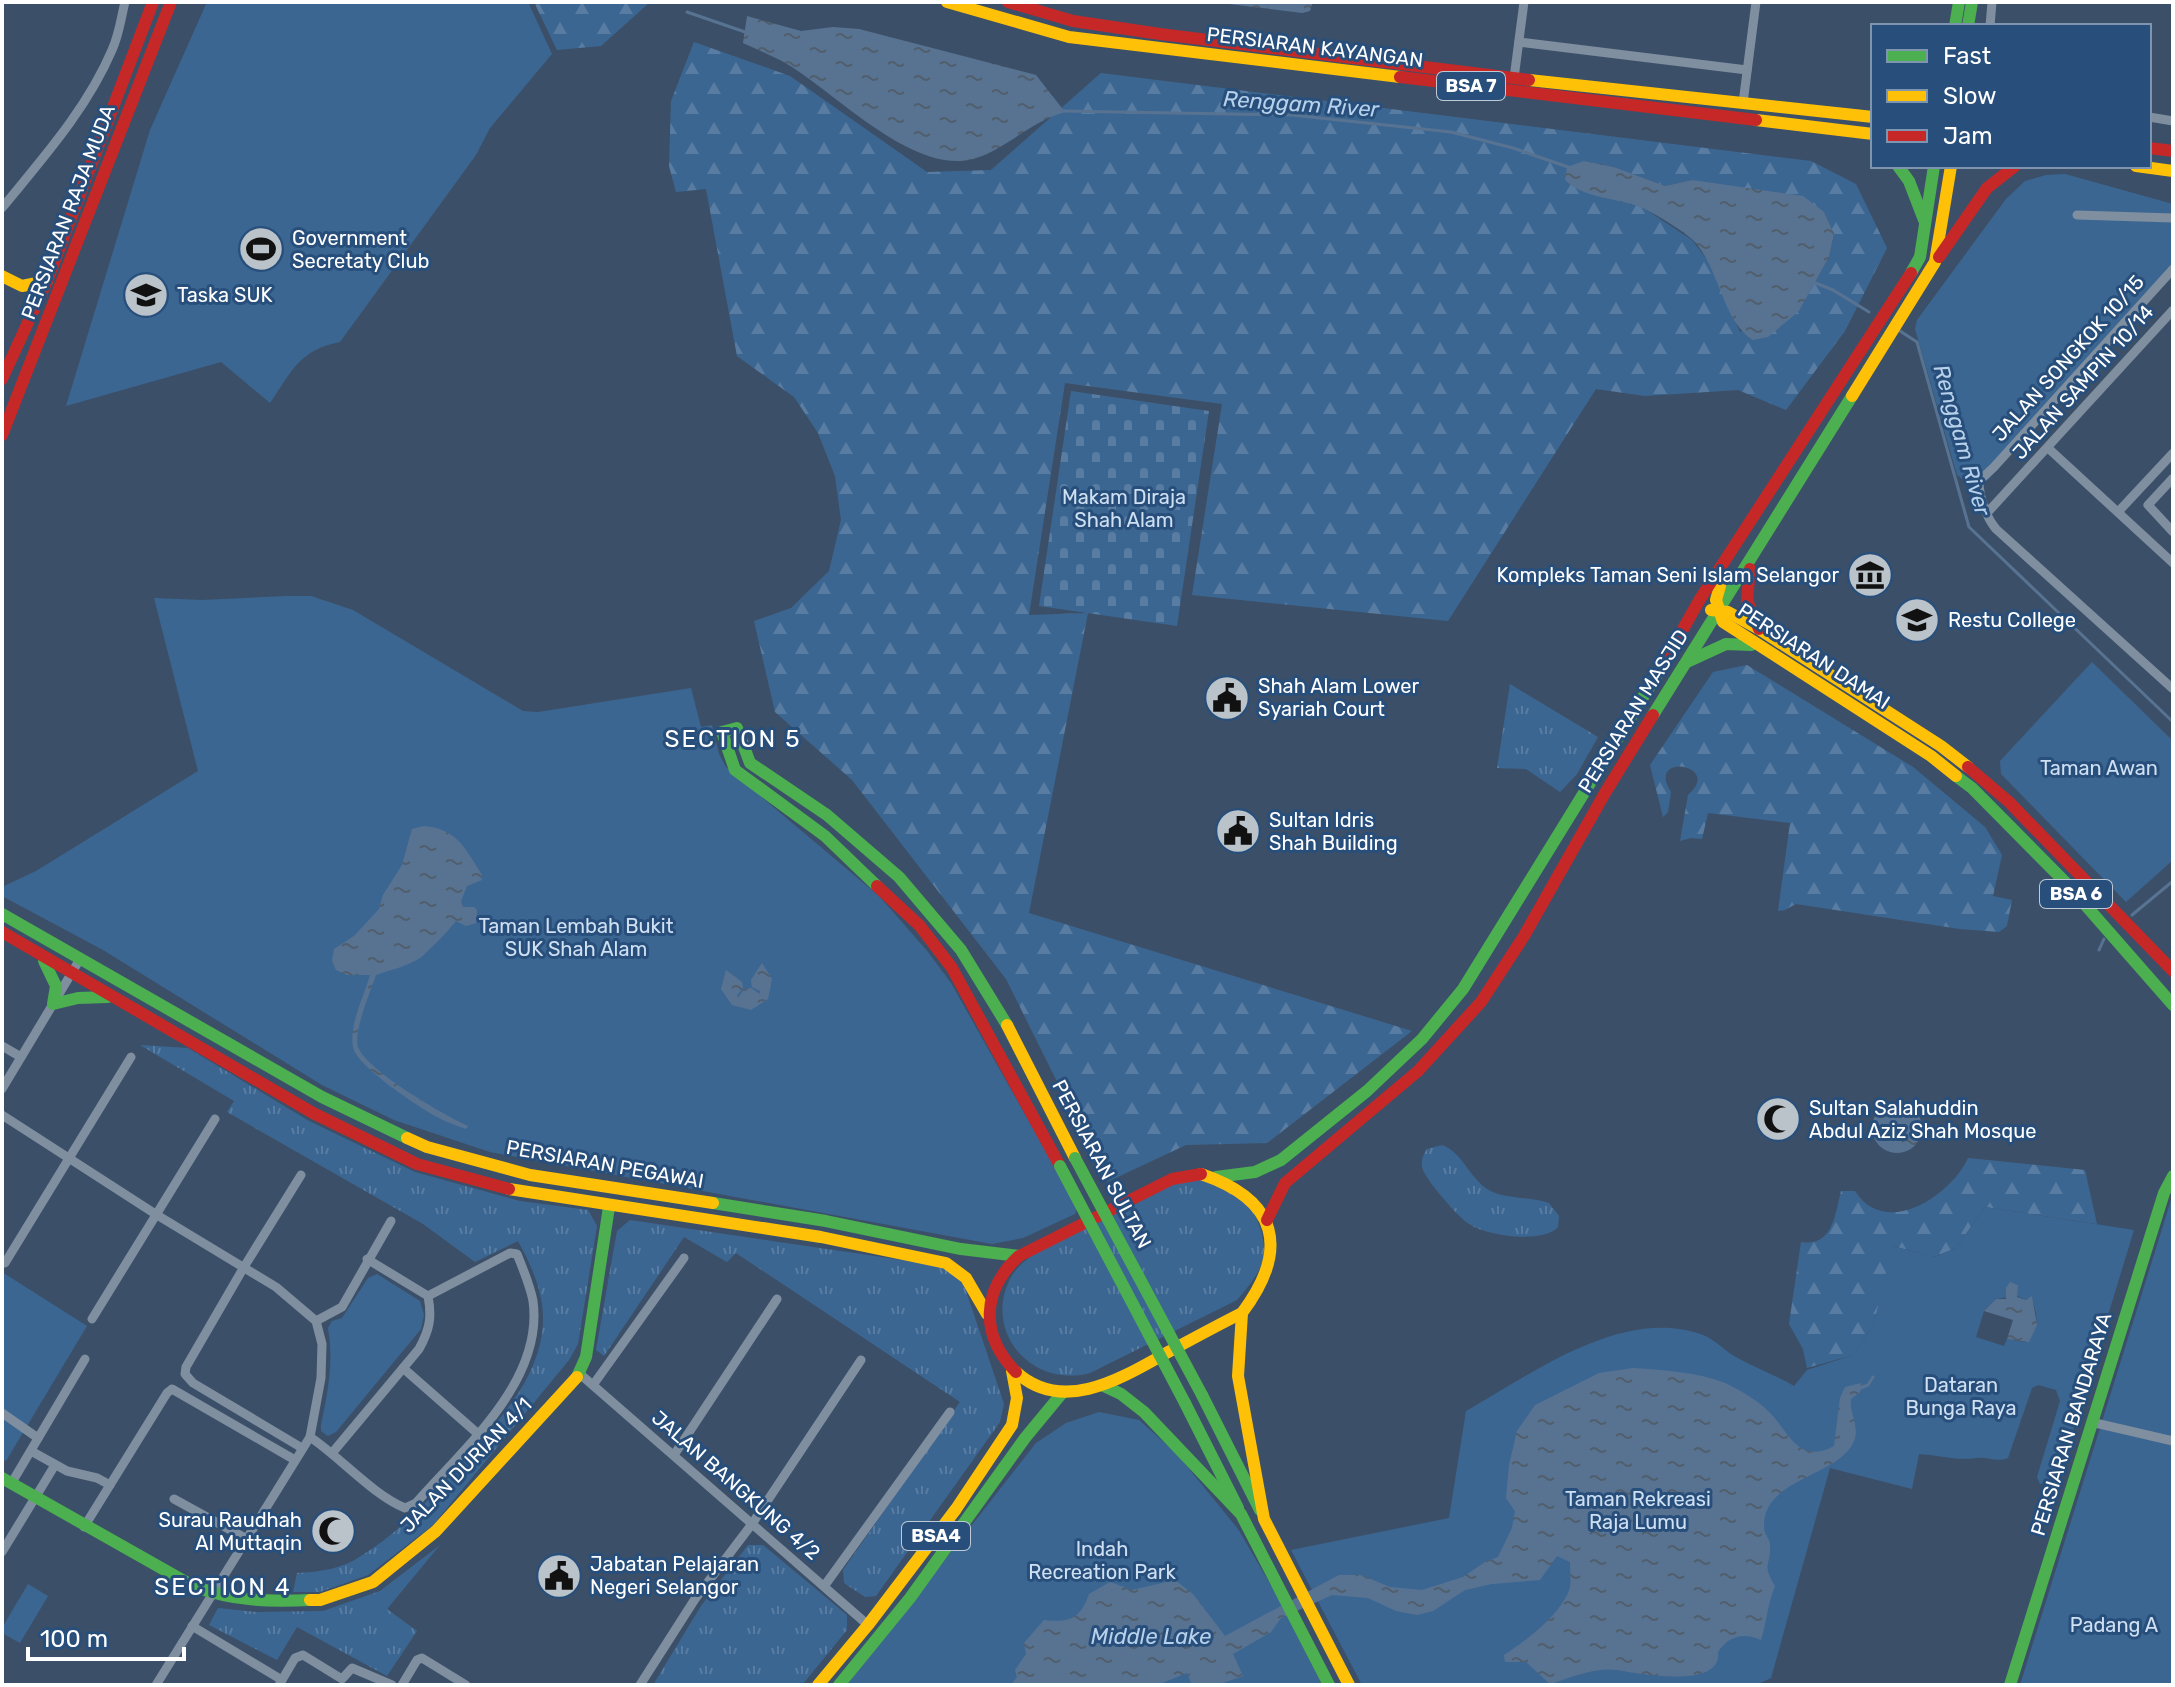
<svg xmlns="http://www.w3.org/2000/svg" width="2175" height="1687" font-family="Rubik,sans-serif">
<defs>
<pattern id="grass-tufts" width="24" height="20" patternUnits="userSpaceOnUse" patternTransform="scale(2)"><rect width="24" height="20" fill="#3c6692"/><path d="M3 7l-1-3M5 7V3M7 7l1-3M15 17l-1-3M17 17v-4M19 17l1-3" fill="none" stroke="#597da2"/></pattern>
<pattern id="forest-firs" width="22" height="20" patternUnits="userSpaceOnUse" patternTransform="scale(2)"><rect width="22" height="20" fill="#3c6692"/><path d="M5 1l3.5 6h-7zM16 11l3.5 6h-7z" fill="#597da2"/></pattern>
<pattern id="cemetery-stones" width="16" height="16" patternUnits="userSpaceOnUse" patternTransform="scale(2)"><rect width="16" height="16" fill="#3c6692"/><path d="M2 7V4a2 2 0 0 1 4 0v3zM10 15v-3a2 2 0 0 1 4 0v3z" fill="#597da2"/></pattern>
<pattern id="water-ripples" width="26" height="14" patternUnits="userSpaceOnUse" patternTransform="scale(2)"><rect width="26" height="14" fill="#587392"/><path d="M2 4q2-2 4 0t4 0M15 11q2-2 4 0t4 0" fill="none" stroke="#515e6c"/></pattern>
</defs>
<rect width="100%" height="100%" fill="#3b5068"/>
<g fill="url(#grass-tufts)">
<path d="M1510,684L1598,737L1577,774L1560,792L1526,769L1497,768Z"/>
<path d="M140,1045L188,1048L309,1121L415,1172L520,1201L588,1210L597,1226L578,1344L569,1360L433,1525L368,1575L320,1592H293L297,1573C320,1572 342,1569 361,1556C404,1529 434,1495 467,1457C499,1420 534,1384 542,1334C547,1300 534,1270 518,1241L475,1262L423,1224L227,1112L234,1101Z"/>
<path d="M1442,1145C1462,1152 1469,1177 1487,1189C1504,1200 1530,1196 1549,1203L1559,1216L1558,1227C1542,1244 1487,1236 1469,1224C1458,1217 1424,1178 1422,1167C1421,1160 1423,1155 1427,1149Z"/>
<path d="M1197,1179C1205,1180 1214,1181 1222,1184C1249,1194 1271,1235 1262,1263C1257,1277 1246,1289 1237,1300L1090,1373C1033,1388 983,1334 1010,1279C1017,1266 1029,1257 1041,1249L1172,1183Z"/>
<path d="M630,1220L943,1266L964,1285L1004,1404L1000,1422L876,1596L865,1597L844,1583L843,1570L960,1402L736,1253L727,1262L684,1237L604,1356L596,1350L617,1231Z"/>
<path d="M440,1545L387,1609L417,1631L387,1676L297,1627L277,1660L209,1625L218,1608L257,1612L323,1611L380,1591Z"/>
<path d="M748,1545H763L847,1615V1630L802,1685H653L701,1606Z"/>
</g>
<g fill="url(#forest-firs)" fill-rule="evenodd">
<path d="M534,2H650L601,46L557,50Z"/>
<path d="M694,42L790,76L927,172L991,170L1101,73L1811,161L1856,184L1887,248L1845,331L1786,410L1738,390L1645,396L1596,389L1448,621L1192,595L1222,404L1065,383L1029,615L1088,613L1029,913L1412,1031L1267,1143L1186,1145L1107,1182L1006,979L852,780L775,712L754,621L791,608L829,571L841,520L835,476L818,433L794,397L737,356L706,189L676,192L669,166L671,101ZM1584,161L1614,167L1665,186L1692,180L1730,187L1824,212L1834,234L1829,257L1799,311L1740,332L1711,265L1692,240L1642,207Z"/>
<path d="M1747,665L1913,767L1985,827L2002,855L1993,896L2012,900L2007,926L1999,932L1960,929L1796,904L1785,910L1778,911L1790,823L1708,813L1702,839L1691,838L1680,841L1688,795C1724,764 1645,752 1671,792L1668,812L1663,817L1650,765L1713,672Z"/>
<path d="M1968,1158L2085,1170L2097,1224L1985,1207L1956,1248L1934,1257L1893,1246L1874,1324L1853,1355L1807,1368L1803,1349L1789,1324L1801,1242C1833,1247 1835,1215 1841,1191H1855C1885,1239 1951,1196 1968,1158Z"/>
</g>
<path fill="url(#cemetery-stones)" d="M1071,391L1209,411L1177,626L1039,606Z"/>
<g fill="#3c6692" fill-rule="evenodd">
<path d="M207,2H528L552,54L490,128L476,155L340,342C299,350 292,371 270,403L221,362L66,406L150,130Z"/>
<path d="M2065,174L2173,204V268L1988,480L1969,484L1957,475L1915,329L1917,320L2006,199L2025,181L2046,175Z"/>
<path d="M286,596H311L353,610L523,711L538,712L691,688L701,727L712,725L719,754L726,767L880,897L928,952L951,983L1077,1207L1075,1214L1023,1238L992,1244L490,1152L394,1120L322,1085L103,950L2,896V887L36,871L198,771L154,598L202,600Z"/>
<path d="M2092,662L2173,741V860L2126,902L2001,774L2000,761Z"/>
<path d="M2173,1196V1685H2020L2172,1197Z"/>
<path d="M1985,1207L2134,1230L2058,1479L2040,1484L2037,1477L2060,1401L2056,1390L2038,1385L2032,1388L2008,1458C1996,1463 1988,1456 1976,1458C1958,1461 1938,1455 1919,1454L1912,1489L1830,1468L1771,1678L1756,1685H1362L1291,1550L1449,1518L1466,1411C1532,1374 1623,1305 1703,1335C1714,1339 1724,1350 1734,1356C1753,1367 1775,1375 1794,1386L1807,1370L1853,1355L1874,1324L1892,1246L1935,1257L1956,1248ZM2017,1296L2026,1300L2032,1297C2038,1322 2040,1321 2025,1342L2007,1339L2004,1346L1976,1337L1984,1311L1996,1299Z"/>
<path d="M2,1272L87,1326L6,1461L2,1459Z"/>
<path d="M377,1274L420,1301L424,1315L421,1329L336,1432L328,1436L321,1431V1425C328,1392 334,1361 328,1328L332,1321L342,1318L368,1278Z"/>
<path d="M1099,1412L1139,1420L1176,1453L1238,1529L1276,1594L1322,1685H847L1036,1443L1066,1423Z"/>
<path d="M28,1584L48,1596L20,1643L2,1633V1628Z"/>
</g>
<g fill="url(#water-ripples)">
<path d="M1213,2H1309L1312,4L1310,11L1302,13Z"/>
<path d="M747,16L801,31L833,27L859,29L1036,75L1065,112C1029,122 1007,149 973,159C913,175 836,93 787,64C773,56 758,50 743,43Z"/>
<path d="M1584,161L1614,167L1665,186L1692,180L1803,196L1824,212L1834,234L1829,257L1799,311L1768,337L1753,340C1722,321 1720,268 1693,240C1683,231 1653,212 1640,207C1615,197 1585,199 1565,180L1567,167Z"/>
<path d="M424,826C457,829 465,848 482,875V880L467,886L461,901L463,907H474L477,910L476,923L466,926L456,921C450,929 428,952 420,958C408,966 390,970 376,975C371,990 353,1032 358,1047C367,1071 444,1115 468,1126L466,1129C456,1125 446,1122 437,1117C419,1107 356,1066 353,1047C349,1024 364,997 370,975H347L336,970L332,961L334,949L354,936L379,909L383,895L402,865L412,829Z"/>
<path d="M762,963L772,979L768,999L751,1010L732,1005L721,989L726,970L742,982L743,988L737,995L738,998L744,989L751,988L760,994V991L752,987L751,980Z"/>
<circle cx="1897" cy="1128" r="25"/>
<path d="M2010,1282L2018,1285L2017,1297L2026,1300L2032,1296L2037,1325L2029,1342L2007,1339L2013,1320L1984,1311L1996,1299H2006V1288Z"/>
<path d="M1633,1368C1663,1370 1697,1372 1725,1383C1738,1389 1757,1400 1767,1410C1789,1430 1797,1466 1834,1446L1840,1398L1845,1387L1861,1383L1860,1392L1851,1399C1849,1413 1860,1427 1854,1441C1838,1478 1762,1477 1764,1528C1764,1534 1770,1539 1770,1545C1771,1567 1761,1563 1775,1586C1767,1605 1767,1621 1761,1640C1744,1632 1728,1636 1718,1652C1722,1687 1649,1676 1618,1670C1596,1667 1571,1677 1550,1684L1526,1662H1505L1504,1655C1525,1642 1564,1612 1570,1587C1571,1580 1570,1570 1570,1562L1557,1556L1540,1580L1492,1584L1465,1590L1433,1611L1417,1615L1396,1611L1368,1598L1332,1595L1281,1618L1271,1632L1233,1654L1243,1676L1217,1685H1192L1187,1673L1157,1685H1011L1017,1677L1015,1670L1026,1654L1024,1643L1044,1620C1068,1623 1081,1619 1089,1594L1110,1582L1132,1590L1175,1580L1193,1594L1225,1636L1339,1575H1361L1390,1587L1422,1590L1463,1577L1485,1562L1498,1557L1512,1528L1515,1511L1506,1498L1509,1465L1517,1431L1535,1405L1599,1373Z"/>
</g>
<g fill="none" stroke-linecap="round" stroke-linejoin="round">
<g stroke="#587392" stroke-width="3">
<path d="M687,12L748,33"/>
<path d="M1062,111L1292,115L1451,132L1513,148L1568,167"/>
<path d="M1813,282L1833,290L1869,312"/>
<path d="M1900,331L1917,342L1969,527L2173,722"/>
<path d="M2132,915L2173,881"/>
<path d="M2099,950L2104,939"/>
<path d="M1858,1389L1868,1385L1873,1377"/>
</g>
<g stroke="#7f8f9f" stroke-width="9">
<path d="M1990,26L1992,2"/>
<path d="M1519,42L1747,70"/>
<path d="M1514,78L1524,2"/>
<path d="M1743,103L1756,2"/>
<path d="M2149,117L2173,121"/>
<path d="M2,208C42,159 87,109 112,50C119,35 121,18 125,2"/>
<path d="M2077,215L2173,218"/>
<path d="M2173,269L1994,467L1979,481C1979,497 1986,517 1996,529L2173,689"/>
<path d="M2048,448L2173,563"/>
<path d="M2173,478L2148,505L2173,532"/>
<path d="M2118,512L2173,453"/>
<path d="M1987,513L2173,310"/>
<path d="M2,1046L21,1057"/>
<path d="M2,1089L80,959"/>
<path d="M2,1115L157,1215L276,1287L316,1321L322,1344L321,1378L310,1437L156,1685"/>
<path d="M301,1175L244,1267L186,1367L185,1374L193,1383L302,1448"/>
<path d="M5,1263L131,1057"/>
<path d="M92,1319L215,1119"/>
<path d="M316,1321L342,1307L391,1221"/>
<path d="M403,1368L477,1433"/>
<path d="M580,1374L868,1625"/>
<path d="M593,1385L684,1258"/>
<path d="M2,1413L38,1438"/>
<path d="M2091,1422L2173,1441"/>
<path d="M310,1437C340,1457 373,1495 405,1508L416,1503C464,1448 544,1381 533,1301C530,1285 523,1269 517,1254L510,1253L428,1296"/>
<path d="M31,1451L67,1471L97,1478L110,1485"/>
<path d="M333,1452L419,1349C430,1329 432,1317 428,1296L367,1259"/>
<path d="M674,1455L777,1299"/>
<path d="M11,1484L85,1359"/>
<path d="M174,1499L247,1539"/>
<path d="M84,1527L167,1393L172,1389L295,1460"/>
<path d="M2,1552L55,1465"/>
<path d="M825,1585L950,1412"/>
<path d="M192,1626L282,1680"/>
<path d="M279,1685L295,1658L303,1655L342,1679L352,1668L392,1685"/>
<path d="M402,1685L417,1660L422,1658L466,1685"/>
<path d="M640,1685L695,1599L752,1524L861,1360"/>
</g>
<g stroke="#4caf50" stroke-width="12">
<path d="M1955,26L1959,2"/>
<path d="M1968,26L1972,2"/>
<path d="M1898,166L1909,181L1924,220"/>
<path d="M1911,273L1920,257L1934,166"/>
<path d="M1689,661L1726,644L1751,645"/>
<path d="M1653,715L1852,396"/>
<path d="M1956,776L1972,788L2067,884L2173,1005"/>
<path d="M877,886L825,836L735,770L722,732L737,728L750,763L827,815L899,877L961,950L1007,1025"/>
<path d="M2,914L322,1097L407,1138"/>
<path d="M44,961L56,986L53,1004L78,998L108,997"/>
<path d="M1216,1177L1255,1172L1281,1160L1367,1091L1422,1039L1463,989L1661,668"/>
<path d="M713,1203L826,1221L961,1249L1019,1256"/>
<path d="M577,1377L586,1357L609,1207"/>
<path d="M1104,1386L1121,1394L1144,1412L1241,1514L1329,1685"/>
<path d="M1202,1395L1260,1510"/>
<path d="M1185,1403L1238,1508"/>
<path d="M2,1478L193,1586C234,1601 268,1602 310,1600"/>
<path d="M839,1685L910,1598L1025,1438L1063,1392"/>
<path d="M2010,1685L2164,1193L2173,1176"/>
</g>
<g stroke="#ffc107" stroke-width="12">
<path d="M947,2L1069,37L1400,77"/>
<path d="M1529,80L1873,117"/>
<path d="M1756,120L1873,134"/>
<path d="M2136,166L2173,171"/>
<path d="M2,276L22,286L47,281"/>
<path d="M1852,396L1935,262L1951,166"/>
<path d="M1722,579L1716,600L1723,622L1931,756L1956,776"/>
<path d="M1711,610L1728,612L1759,629L1941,746L1968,767"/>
<path d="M1007,1025L1075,1158"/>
<path d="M407,1138L427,1147L530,1175L713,1203"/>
<path d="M509,1189L821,1237L946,1263L966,1278L987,1314"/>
<path d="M1242,1313L1238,1376L1264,1519L1349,1685"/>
<path d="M1016,1372C1064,1416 1125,1376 1170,1351C1194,1338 1218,1325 1242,1313C1290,1249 1278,1200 1201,1174"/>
<path d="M310,1600H320L373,1582L436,1531L577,1377"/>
<path d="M818,1685L868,1625L956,1509L1012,1425L1017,1398L1012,1371"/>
</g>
<g stroke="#c62828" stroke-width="12">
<path d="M1008,2L1073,21L1160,34L1529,80"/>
<path d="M1400,77L1756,120"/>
<path d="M2149,148L2173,151"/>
<path d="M1939,257L1987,188L2015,166"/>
<path d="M2,379L47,281L153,2"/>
<path d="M2,435L171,2"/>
<path d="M1750,569L1747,600L1759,629"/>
<path d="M1661,668L1700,599L1911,273"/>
<path d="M1968,767L2009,802L2173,971"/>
<path d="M877,886L920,926L952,968L1060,1166"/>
<path d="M2,932L313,1113L417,1164L509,1189"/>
<path d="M1267,1220L1285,1183L1418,1071L1481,1002L1524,936L1605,793L1653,715"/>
<path d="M1016,1372C980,1335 981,1291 1019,1256L1172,1179L1201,1174"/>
</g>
<g stroke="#4caf50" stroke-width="12">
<path d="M1075,1158L1202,1395"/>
<path d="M1060,1166L1185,1403"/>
</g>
</g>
<defs>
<g id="stadium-disc" transform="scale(2.3)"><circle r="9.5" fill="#bac2ca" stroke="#284f7b"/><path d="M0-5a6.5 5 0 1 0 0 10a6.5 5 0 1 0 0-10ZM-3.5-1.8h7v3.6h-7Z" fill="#111"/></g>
<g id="school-disc" transform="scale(2.3)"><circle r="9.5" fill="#bac2ca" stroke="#284f7b"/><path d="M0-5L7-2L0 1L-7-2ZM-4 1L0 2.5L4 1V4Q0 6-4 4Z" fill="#111"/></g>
<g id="museum-disc" transform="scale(2.3)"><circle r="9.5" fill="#bac2ca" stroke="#284f7b"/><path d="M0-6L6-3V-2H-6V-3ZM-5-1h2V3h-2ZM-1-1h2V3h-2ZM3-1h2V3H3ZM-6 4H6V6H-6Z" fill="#111"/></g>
<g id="university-disc" transform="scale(2.3)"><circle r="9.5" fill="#bac2ca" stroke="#284f7b"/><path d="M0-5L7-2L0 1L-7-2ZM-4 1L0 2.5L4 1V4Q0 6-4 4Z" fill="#111"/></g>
<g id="civic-disc" transform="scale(2.3)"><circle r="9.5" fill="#bac2ca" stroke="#284f7b"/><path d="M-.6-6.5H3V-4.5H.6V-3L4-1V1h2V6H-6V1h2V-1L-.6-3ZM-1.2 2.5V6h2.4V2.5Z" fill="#111"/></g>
<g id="mosque-disc" transform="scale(2.3)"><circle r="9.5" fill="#bac2ca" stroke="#284f7b"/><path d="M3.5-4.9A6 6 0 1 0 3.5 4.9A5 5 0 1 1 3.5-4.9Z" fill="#111"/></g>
</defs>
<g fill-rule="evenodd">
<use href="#stadium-disc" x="261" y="249"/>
<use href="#school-disc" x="146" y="295"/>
<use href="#museum-disc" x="1870" y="575"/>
<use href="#university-disc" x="1917" y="620"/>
<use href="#civic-disc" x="1227" y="698"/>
<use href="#civic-disc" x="1238" y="831"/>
<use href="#mosque-disc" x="1778" y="1119"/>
<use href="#mosque-disc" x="333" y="1531"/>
<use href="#civic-disc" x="559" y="1576"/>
</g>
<g text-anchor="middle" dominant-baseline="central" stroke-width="6" stroke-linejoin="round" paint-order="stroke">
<g fill="#284f7b" stroke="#becad7" stroke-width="2">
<rect x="1437" y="72" width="68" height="28" rx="6"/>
<rect x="2040" y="880" width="72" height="28" rx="6"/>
<rect x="902" y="1522" width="68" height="28" rx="6"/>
</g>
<g font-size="18" font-weight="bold" fill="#fff">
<text x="1471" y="86">BSA 7</text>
<text x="2076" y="894">BSA 6</text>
<text x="936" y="1536">BSA4</text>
</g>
<g font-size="20" fill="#fff" stroke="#284f7b">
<text transform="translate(1315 47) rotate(7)">PERSIARAN KAYANGAN</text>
<text transform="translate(68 212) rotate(-69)">PERSIARAN RAJA MUDA</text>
<text transform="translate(2068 358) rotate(-48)">JALAN SONGKOK 10/15</text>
<text transform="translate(2083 382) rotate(-48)">JALAN SAMPIN 10/14</text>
<text transform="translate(1814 656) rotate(33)">PERSIARAN DAMAI</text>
<text transform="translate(1633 711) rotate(-58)">PERSIARAN MASJID</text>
<text transform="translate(605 1164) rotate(10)">PERSIARAN PEGAWAI</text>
<text transform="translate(1102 1164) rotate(62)">PERSIARAN SULTAN</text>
<text transform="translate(2071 1424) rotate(-73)">PERSIARAN BANDARAYA</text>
<text transform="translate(466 1465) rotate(-46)">JALAN DURIAN 4/1</text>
<text transform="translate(736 1485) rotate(41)">JALAN BANGKUNG 4/2</text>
</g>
<g font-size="20" fill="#fff" stroke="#284f7b" text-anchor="start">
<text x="292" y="238">Government<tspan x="292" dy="23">Secretaty Club</tspan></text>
<text x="177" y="295">Taska SUK</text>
<text x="1839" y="575" text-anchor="end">Kompleks Taman Seni Islam Selangor</text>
<text x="1948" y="620">Restu College</text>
<text x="1258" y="686">Shah Alam Lower<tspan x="1258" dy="23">Syariah Court</tspan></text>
<text x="1269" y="820">Sultan Idris<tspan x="1269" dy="23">Shah Building</tspan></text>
<text x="1809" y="1108">Sultan Salahuddin<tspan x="1809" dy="23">Abdul Aziz Shah Mosque</tspan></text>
<text x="302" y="1520" text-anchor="end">Surau Raudhah<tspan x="302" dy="23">Al Muttaqin</tspan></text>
<text x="590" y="1564">Jabatan Pelajaran<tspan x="590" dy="23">Negeri Selangor</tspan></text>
</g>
<g font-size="20" fill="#cfe0f3" stroke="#284f7b">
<text x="1124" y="497">Makam Diraja<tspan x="1124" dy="23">Shah Alam</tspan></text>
<text x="2099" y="768">Taman Awan</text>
<text x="576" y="926">Taman Lembah Bukit<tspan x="576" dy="23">SUK Shah Alam</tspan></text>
<text x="1961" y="1385">Dataran<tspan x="1961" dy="23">Bunga Raya</tspan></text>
<text x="1638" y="1499">Taman Rekreasi<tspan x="1638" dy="23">Raja Lumu</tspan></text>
<text x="1102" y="1549">Indah<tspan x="1102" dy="23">Recreation Park</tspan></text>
<text x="2114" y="1625">Padang A</text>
</g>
<g font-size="22" font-style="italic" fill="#b7d1eb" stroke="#284f7b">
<text transform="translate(1301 104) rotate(4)">Renggam River</text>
<text transform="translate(1962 440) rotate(74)">Renggam River</text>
<text x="1151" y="1636">Middle Lake</text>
</g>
<g font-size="24" letter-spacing="2" fill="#fff" stroke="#284f7b">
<text x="733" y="739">SECTION 5</text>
<text x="223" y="1587">SECTION 4</text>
</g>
</g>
<rect width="2175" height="1687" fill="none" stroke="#ffffff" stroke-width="8"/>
<rect x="1871" y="24" width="280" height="144" fill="#284f7b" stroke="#7e95b0" stroke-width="2"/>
<rect x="1887" y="50" width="40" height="12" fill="#4caf50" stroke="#7e95b0" stroke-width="2"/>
<text x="1943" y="64" font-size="24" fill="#ffffff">Fast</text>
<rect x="1887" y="90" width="40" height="12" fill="#ffc107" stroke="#7e95b0" stroke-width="2"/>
<text x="1943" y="104" font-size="24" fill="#ffffff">Slow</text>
<rect x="1887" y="130" width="40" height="12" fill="#c62828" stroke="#7e95b0" stroke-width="2"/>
<text x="1943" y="144" font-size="24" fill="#ffffff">Jam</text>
<path d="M28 1647v12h156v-12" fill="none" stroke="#ffffff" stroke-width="4"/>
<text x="40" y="1647" font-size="24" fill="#ffffff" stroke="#284f7b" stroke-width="6" paint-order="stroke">100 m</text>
</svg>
